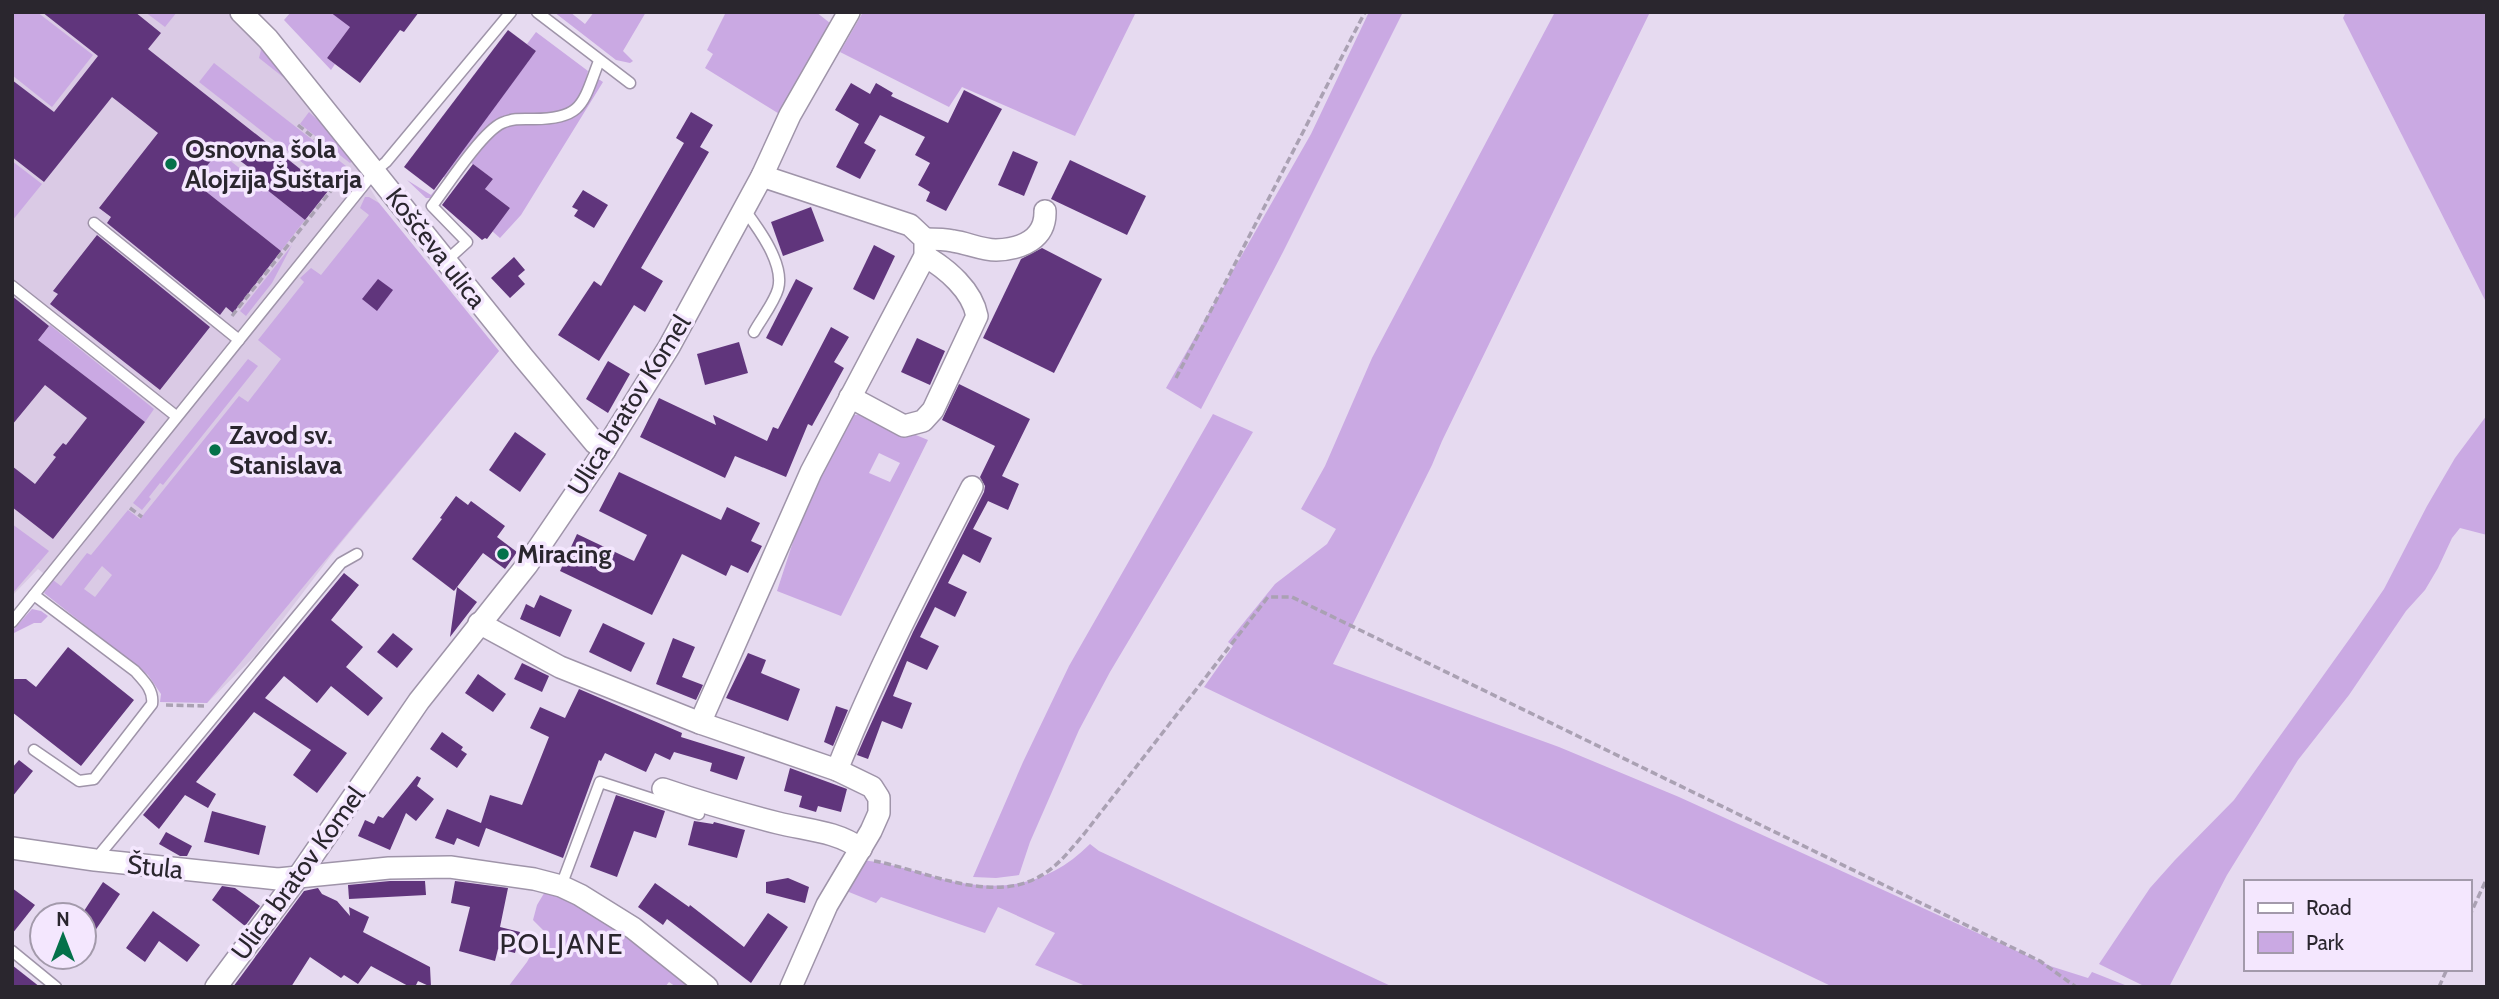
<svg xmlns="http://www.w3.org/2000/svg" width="2499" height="999" font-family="Cabin,sans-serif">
<rect width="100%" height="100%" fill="#e6daf0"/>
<path fill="#dacae5" d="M12,12H226L250,32L289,79L312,112L353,160L379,203L499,351L336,549L255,656L207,703L38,569L12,596Z"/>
<g fill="#caa9e3" fill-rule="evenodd">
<path d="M12,12H37L93,55L52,107L12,75Z"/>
<path d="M145,12H177L165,27Z"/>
<path d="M291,12H330L351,26L327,58L335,64L331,70L284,20Z"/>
<path d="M554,12H570L585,24L594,12H646L623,51L633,61L630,63L616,60Z"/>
<path d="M726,12H816L830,23L781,115L705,68L713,54L707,50Z"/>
<path d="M863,12H1136L1075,136L962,87L949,107L840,52Z"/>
<path d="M1369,12H1403L1283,252L1201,409L1166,388L1311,134Z"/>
<path d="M1555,12H1650L1442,441L1432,465L1333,664L1559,747L1679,797L2050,966L2088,978L2092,972L2130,987H1833L1204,687L1233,646L1228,642L1275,584L1327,544L1336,529L1301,509L1325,466L1372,358Z"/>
<path d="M2346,12H2487V304L2343,18Z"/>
<path d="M536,32L588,71C586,78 585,86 582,92C569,122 527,118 501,121L432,198H426L407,180L431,195L445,178L442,175L536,51L527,44Z"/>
<path d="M261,50H266L289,79L288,81L259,58Z"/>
<path d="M214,63L346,166L331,185L199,82Z"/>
<path d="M597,78L603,82L521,215L500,238L492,231L510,208L485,189L493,179L471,163C481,151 491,133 505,127C529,115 559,132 579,112C587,104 592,89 597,78Z"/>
<path d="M309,112L333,134L354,160L350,163L300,124Z"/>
<path d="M218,151L305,220L281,251L194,182Z"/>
<path d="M12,161L42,184L12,221Z"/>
<path d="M365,197H369L379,203L499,351L207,703L160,702L161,694L148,675L44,593L53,580L61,586L87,553L91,555L128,510L140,519L239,396L248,402L281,359L258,340L304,282L300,278L311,268L321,275L369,215L360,208ZM102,566L112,575L95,597L84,589Z"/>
<path d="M292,245L272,283L246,316L240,311Z"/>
<path d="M50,325L154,409L145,422L38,340Z"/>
<path d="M248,359L258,366L163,485L160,483L149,497L151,499L142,510L133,503Z"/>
<path d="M865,414L928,440L841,616L777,591L805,505L846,421L854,415ZM879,453L900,463L890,482L869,473Z"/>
<path d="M1213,414L1253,432L1110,672L1079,730L1030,842L1019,875L996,878L973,877L1023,762L1069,666Z"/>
<path d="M2487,415V535L2460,528L2452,538L2438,568L2425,590L2406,611L2349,695L2298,760L2227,875L2169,987H2146L2099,964L2150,888L2175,860L2234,800L2353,634L2384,589L2427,506L2455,458Z"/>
<path d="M12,524L49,551L12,594Z"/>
<path d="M32,609L41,611L48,616L41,623H34L12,634V631Z"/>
<path d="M1090,844L1099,851L1393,987H1088L1035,965L1055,933L998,907L985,933L881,897L876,903L844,890L862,860C891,863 919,873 946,880C1003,893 1049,885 1090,844Z"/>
<path d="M546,890L557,892L623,929L693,987H676L669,982L665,987H508L527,962L544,931L533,920L537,905Z"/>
</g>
<g fill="#60357c">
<path d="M42,12H135L161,33L148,49L328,191L305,220L247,174L251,169L222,147L194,182L281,251L233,313L226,307L220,315L107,223L111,217L99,208L158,133L112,97L44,182L12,157V80L54,112L98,56Z"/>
<path d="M330,12H419L404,32L400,30L360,83L327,58L350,27Z"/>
<path d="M508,30L536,51L434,190L404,167Z"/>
<path d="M851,83L870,94L876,83L893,93L891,96L948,123L964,90L1002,109L946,211L926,201L930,192L918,185L930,163L915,155L925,137L880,115L864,143L876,150L860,179L836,167L859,124L835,110Z"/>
<path d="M691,112L713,125L700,147L709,152L641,268L663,281L645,312L634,305L599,361L558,335L594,281L601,286L684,143L676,138Z"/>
<path d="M1013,151L1038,162L1024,196L998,185Z"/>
<path d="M1070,160L1146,196L1127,235L1051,199Z"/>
<path d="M473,164L493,179L485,189L510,208L487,239L485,238L482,240L442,205Z"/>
<path d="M583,190L608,205L594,228L574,216L578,210L572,207Z"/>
<path d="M811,207L824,241L783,256L771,222Z"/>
<path d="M97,235L210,327L160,390L50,304L58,294L53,291Z"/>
<path d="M874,245L895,256L874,300L853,289Z"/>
<path d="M1042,248L1102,279L1054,373L983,338L1021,259Z"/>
<path d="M514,257L525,270L518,276L525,284L510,298L491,278Z"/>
<path d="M378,279L393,290L377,311L362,299Z"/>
<path d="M796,279L813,288L782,346L766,338Z"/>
<path d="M12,296L49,326L38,340L145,422L53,539L12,507V466L35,484L56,457L53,455L63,443L66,445L87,418L45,385L12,425Z"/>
<path d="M831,327L849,337L834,362L844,368L812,426L808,424L786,477L735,456L725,478L640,437L659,398L716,425L713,415L767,441L773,427L778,429Z"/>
<path d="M917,338L945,351L930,385L901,372Z"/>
<path d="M739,342L748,373L705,385L697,354Z"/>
<path d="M608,361L630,374L608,413L586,399Z"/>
<path d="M959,384L1030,419L1002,476L1019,484L1008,510L988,501L973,529L992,538L980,563L963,554L948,583L967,592L955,617L935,607L920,637L939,646L927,670L907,661L893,696L912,703L902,729L882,721L868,759L857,755L864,739L913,632L984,492L985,486L980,477L995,446L942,420Z"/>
<path d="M515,432L546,454L520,492L489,470Z"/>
<path d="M619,472L721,520L727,507L760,523L751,541L762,546L748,573L731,565L726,576L682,554L652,615L560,571L577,534L634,561L647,535L599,511Z"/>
<path d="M456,496L468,505L471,501L505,526L497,537L517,552L505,569L483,553L457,587L477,602L450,637L457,587L454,591L412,559L442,519L440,518Z"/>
<path d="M344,573L359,585L331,620L363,647L346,667L383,698L368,716L331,686L317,703L284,676L265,698L347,753L317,793L293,775L311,750L254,712L196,782L216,794L208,808L185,795L159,829L143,815Z"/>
<path d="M540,595L572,610L560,637L520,619L526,604L534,608Z"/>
<path d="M603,623L645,643L631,672L589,652Z"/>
<path d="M393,633L413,649L397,668L377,652Z"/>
<path d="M673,638L695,647L682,677L703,685L696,700L656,684Z"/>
<path d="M68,647L134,700L81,766L12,712V679H26L36,687Z"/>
<path d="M748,653L766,660L761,673L800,689L788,721L726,698Z"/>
<path d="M522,663L549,676L542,692L514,679Z"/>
<path d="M478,674L506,694L493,712L465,693Z"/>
<path d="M579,689L682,733L681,737L745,757L737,780L710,771L712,763L674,752L670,760L655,753L646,772L605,753L601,761L599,760L563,858L486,828L479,847L457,838L454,845L435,838L447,809L481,823L490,795L522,805L549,737L530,728L540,707L565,718Z"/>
<path d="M836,706L848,710L833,746L824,742Z"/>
<path d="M442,732L463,747L461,750L467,754L457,768L430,749Z"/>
<path d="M19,760L33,771L12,797V768Z"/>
<path d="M790,768L847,789L841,812L818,806L816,812L799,807L802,796L784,791Z"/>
<path d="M417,776L421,778L417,786L434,799L416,821L406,813L390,850L358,836L365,820L374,824L378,816L383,818Z"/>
<path d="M616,795L665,811L656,838L634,831L617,877L590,867Z"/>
<path d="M212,811L266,826L259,855L204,842Z"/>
<path d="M694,821L713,824L714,822L745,830L737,858L688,845Z"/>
<path d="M166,832L192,846L187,856H180L159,844Z"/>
<path d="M788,878L809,887L805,903L766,893V882Z"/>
<path d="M390,881H425L426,895L349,899L348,885Z"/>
<path d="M455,881L508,888L500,927L520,932L515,953L498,949L495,961L459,951L470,907L451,903Z"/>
<path d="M103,882L120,894L84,947V911Z"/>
<path d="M655,883L689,907L690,905L744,947L768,913L788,927L751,983L667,919L663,925L638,907Z"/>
<path d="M222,886L235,888L260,906L245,926L212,900Z"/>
<path d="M12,888L35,905L12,934Z"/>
<path d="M318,888L322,894L337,901L350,916L349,907L369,917L363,932L430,967L431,987L418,981L415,987H410L371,966L358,984L344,975L341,978L310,957L291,987H233L304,891Z"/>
<path d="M153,911L200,945L187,962L159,941L145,962L126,948Z"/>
<path d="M12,965L40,987H12Z"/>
</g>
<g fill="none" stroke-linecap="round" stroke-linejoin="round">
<g stroke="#9f94a9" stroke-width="13">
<g id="service">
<path d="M537,12L630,83"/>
<path d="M744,209C758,228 785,264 778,289C774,303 761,319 754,332"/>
<path d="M94,223L239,340"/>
<path d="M446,261L467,242L432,206C447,186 482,132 502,123C513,118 523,119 534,119C584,119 583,102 599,61"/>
<path d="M12,286L176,416"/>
<path d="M34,595L135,671C144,681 154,690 152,704L94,779L79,781L34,750"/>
<path d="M12,622L375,171L386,162L511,12"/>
<path d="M95,860L341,563L357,554"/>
<path d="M561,886L600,782L699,814"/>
<path d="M12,951L56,987"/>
</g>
</g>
<g stroke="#9f94a9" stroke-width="24">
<g id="minor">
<path d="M241,12L268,39L523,357L595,443L605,450"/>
<path d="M925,239C934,239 944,239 953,241C967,243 982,250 996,250C1022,249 1046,239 1045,211"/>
<path d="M850,397L904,426L923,421L933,410L977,316C972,290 947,269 925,256"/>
<path d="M479,623L560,667L700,723L837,770L872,787L879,798V813L871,831L827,905L791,987"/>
<path d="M700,723L811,472L925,256V239L910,225L762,176"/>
<path d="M837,770C876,672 924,580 972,487"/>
<path d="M663,789C701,802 739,813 778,823C806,830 837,831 861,849"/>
<path d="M12,848L95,860L278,879L389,868L450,867L534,879L561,886L580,895L633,928L707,987"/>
<path d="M216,987L298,877L419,701L527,565L605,450L669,347L762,176L790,115L849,12"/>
</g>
</g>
<g stroke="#aaa1b3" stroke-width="3.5" stroke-dasharray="7 3.5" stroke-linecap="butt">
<path d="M298,125L334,154"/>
<path d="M232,316L349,168"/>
<path d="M1176,378L1365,12"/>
<path d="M130,508L142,517"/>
<path d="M166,705L204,706"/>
<path d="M874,861C925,870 992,906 1042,875C1059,865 1071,849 1084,834L1268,597H1292L2040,961L2076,987"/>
<path d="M2469,917L2487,878"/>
<path d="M2439,987L2447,969"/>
</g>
<use href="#service" stroke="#fff" stroke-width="10"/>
<use href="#minor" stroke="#fff" stroke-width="21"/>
</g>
<g fill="#04714a" stroke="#f4e7fe" stroke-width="2.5">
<circle cx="171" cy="164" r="7"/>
<circle cx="215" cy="450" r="7"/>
<circle cx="503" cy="554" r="7"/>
</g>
<g text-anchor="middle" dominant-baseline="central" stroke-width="7" stroke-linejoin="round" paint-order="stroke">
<g font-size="26" font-weight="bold" fill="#2a262e" stroke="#f4e7fe" text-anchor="start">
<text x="185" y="149">Osnovna šola<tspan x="185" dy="30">Alojzija Šuštarja</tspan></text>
<text x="229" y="435">Zavod sv.<tspan x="229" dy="30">Stanislava</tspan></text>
<text x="517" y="554">Miracing</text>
</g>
<g font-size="26" fill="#2a262e" stroke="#f4e7fe">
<text transform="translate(436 248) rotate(52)">Koščeva ulica</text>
<text transform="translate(629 405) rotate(-58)">Ulica bratov Komel</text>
<text transform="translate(155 867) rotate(6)">Štula</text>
<text transform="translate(298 873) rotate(-54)">Ulica bratov Komel</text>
</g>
<g font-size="28" letter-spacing="2" fill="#2a262e" stroke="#f4e7fe">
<text x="562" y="944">POLJANE</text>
</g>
</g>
<rect width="2499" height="999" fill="none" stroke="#2a262e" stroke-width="28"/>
<rect x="2244" y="880" width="228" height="91" fill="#f4e7fe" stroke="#a39aab" stroke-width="2"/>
<rect x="2258" y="903" width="35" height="10" fill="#ffffff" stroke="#a39aab" stroke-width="2"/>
<text x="2306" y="915" font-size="21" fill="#2a262e">Road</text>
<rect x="2258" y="932" width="35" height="21" fill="#caa9e3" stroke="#a39aab" stroke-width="2"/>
<text x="2306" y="950" font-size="21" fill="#2a262e">Park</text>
<g transform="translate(63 936)"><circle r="33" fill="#f4e7fe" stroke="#a39aab" stroke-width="2"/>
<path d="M0-5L12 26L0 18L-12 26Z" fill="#04714a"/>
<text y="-10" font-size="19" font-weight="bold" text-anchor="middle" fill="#2a262e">N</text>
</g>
</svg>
